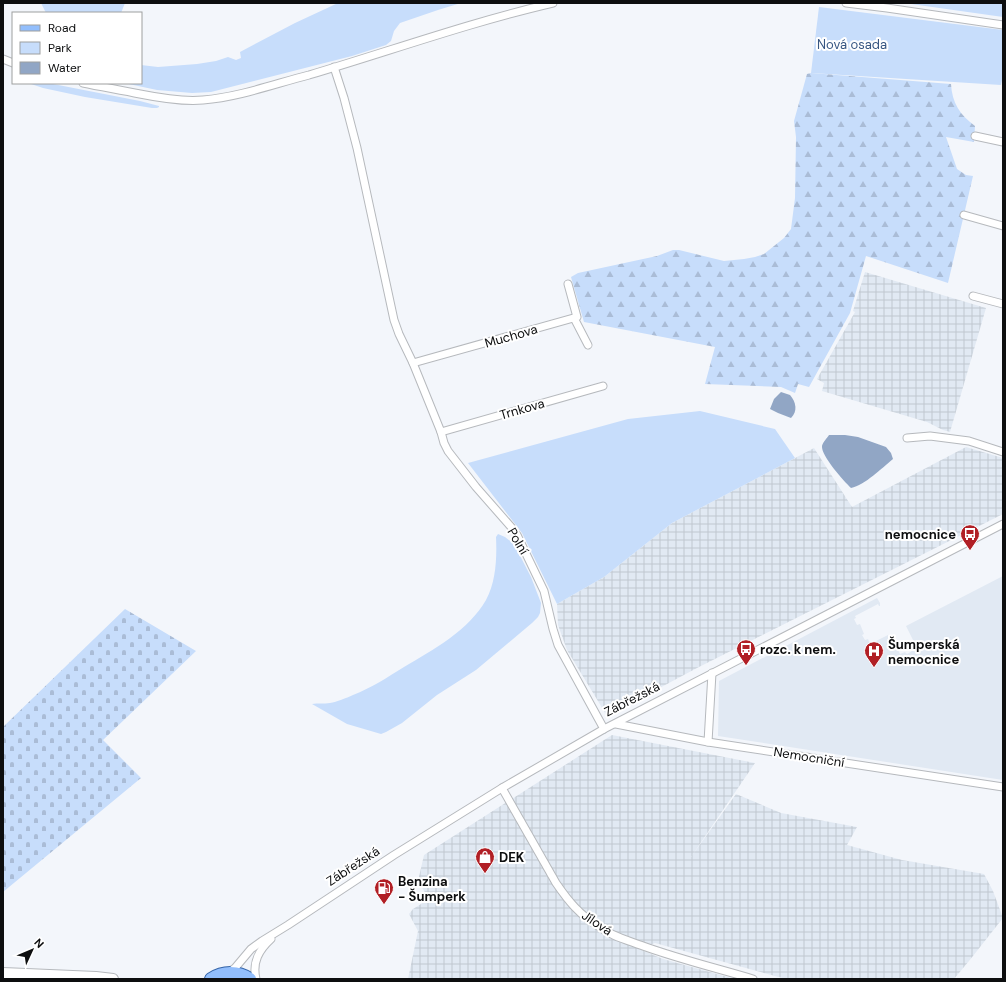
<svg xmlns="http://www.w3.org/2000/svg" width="1006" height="982" font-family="'DM Sans',sans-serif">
<defs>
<pattern id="industrial-grid" width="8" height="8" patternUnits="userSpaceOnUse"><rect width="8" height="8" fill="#e1e9f3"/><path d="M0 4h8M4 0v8" fill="none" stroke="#c0c7cf"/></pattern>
<pattern id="forest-firs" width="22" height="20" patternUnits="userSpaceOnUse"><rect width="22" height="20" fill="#c7ddfb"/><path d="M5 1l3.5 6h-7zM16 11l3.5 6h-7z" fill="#aabcd6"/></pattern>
<pattern id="cemetery-stones" width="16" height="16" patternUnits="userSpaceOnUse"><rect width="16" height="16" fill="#c7ddfb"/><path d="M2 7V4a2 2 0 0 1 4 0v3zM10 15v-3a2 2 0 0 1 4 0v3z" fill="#aabcd6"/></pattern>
</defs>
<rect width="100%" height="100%" fill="#f3f6fb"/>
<path fill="#e1e9f3" d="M1003,576V780L718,736L719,681L877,598L880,603V606H879L878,604L855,616L856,618L854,619L857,625L860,624L864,634L862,635L865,640L868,639L870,644L890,634L900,654L905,652L907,654L912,651L911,649L916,646L906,626Z"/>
<g fill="url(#industrial-grid)">
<path d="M865,272L986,308L950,432L943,430L927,422L822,391L824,383L817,379L855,312L853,311Z"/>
<path d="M966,447L1003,458V514L697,668L607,716L567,650L558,625L557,604L604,577L672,523L814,448L852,507Z"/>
<path d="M612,735L755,763L691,857L736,794L781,813L857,827L847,845L902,860L984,874L993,891L1003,918L969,961L954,979H786L655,943L639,949L663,959L735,979H408L418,931L409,914L413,909L429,899L418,881L424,855Z"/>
</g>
<g fill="#c7ddfb">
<path d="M41,3H125L121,13H46Z"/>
<path d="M338,3H461L438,10L400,23L394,31L391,41L386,45L352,56L211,92L192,93L157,90L124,83H141V65L158,67L197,64L216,61L228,57L236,60L241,58L240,52L295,23Z"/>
<path d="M904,3H1003V17Z"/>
<path d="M819,7L1003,30V75L1001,85L811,73Z"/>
<path d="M28,83H48L140,101L159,106V107L157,108H152L85,97L43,88Z"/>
<path d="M700,411L775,429L795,458L672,523L604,577L557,604L522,533L468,463L628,419Z"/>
<path d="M498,534L505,537L514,544L531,577L541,603L540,613L538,617L532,623L476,670L437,695L402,723L386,732L381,734L347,724L312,704C318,703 324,704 330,703C337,702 346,698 353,695C371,688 388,677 404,667C433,650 469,630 486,600C496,582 497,558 496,537Z"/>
</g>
<path fill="url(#forest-firs)" d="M811,73L951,84C952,103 960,115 975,126L974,142L946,137L957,169L966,175L973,176L948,283L866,256L850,313L809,387L798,384L795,393L781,387L705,384L715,347L584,322L571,277L578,273L657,256L673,250H679L724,261L744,259L755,257L764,254L784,238L791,229L795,198L796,137L794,121L807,74Z"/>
<path fill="url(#cemetery-stones)" d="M125,609L196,651L103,740L141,778L3,892V727Z"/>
<g fill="#91a6c5">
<path d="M781,392L790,395C796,402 798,411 791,418L778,413L770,409L774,399Z"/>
<path d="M829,435H845L858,437L886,447L891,453L893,459C882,468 865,485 851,488C844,481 821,456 822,446C823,442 827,438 829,435Z"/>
</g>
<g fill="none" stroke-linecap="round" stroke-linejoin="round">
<g stroke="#b6b9bd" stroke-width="9">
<g id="street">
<path d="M846,3L887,8L1003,25"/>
<path d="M3,59L13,63"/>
<path d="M334,67L344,98L357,148L394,320L399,334L413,363L441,432L444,443L448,451L476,487L512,528L517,535L544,591L553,629L558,645L604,729"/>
<path d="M83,83C102,87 121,90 140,94C160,98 182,102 203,100C239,97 274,84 309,75C390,51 471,22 553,3"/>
<path d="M975,136L1003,142"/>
<path d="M964,215L1003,226"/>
<path d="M973,296L1003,304"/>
<path d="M574,318L588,345"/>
<path d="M413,363L577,317L568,284"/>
<path d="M441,432L603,386"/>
<path d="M907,438L930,436L969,441L1003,452"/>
<path d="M616,724L708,742L1003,787"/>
<path d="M708,742L712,673"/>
<path d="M502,788L556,883C569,902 579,914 598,926C611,936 627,940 643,946C679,959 716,968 753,979"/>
<path d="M229,972L235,968L251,949L262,941L288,925L394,855L502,788L604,729L1003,524"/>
<path d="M256,979C252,962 259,950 271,939"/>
</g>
</g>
<g stroke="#b6b9bd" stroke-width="12">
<path id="secondary" d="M3,973L96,977L113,979"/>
</g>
<g stroke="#3464a8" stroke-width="14">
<path id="primary" d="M211,979C223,971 238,971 250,979"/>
</g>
<use href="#street" stroke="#fff" stroke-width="7"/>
<use href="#secondary" stroke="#fff" stroke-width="10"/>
<use href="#primary" stroke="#92befc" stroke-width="12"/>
</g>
<defs>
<g id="bus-pin" transform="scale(1)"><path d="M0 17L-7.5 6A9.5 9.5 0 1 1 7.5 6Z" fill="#b11f25" stroke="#fff"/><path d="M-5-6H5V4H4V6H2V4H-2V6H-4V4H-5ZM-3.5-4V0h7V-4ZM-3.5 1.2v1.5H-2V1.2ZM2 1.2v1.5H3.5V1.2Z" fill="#fff"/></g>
<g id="hospital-pin" transform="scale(1)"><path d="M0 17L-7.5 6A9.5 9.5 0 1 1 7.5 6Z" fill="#b11f25" stroke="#fff"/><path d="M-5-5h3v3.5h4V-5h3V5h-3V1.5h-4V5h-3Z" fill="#fff"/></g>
<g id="shop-pin" transform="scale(1)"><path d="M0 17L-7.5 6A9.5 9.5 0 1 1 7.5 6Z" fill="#b11f25" stroke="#fff"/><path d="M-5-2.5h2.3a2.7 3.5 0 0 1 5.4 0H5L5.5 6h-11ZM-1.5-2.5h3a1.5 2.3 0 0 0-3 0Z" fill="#fff"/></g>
<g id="fuel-pin" transform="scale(1)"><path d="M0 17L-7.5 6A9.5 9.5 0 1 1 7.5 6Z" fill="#b11f25" stroke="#fff"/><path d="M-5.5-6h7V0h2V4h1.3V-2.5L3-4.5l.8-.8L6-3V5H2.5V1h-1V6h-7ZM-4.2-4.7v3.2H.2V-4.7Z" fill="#fff"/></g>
</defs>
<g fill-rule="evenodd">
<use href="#bus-pin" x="970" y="534"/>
<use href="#bus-pin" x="746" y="649"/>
<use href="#hospital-pin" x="874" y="651"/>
<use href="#shop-pin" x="485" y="857"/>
<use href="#fuel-pin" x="384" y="888"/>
</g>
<g text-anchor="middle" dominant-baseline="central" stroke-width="4" stroke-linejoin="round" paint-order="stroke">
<g font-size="13" fill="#375682" stroke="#fff">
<text x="852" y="44">Nová osada</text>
</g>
<g font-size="13" fill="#0d0e0f" stroke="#fff">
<text transform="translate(511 336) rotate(-16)">Muchova</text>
<text transform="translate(522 409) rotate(-16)">Trnkova</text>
<text transform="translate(518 541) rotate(59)">Polní</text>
<text transform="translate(632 699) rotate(-27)">Zábřežská</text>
<text transform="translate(809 757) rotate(9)">Nemocniční</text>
<text transform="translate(353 866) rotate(-33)">Zábřežská</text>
<text transform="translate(597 923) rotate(34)">Jílová</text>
</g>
<g font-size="13" font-weight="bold" fill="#0d0e0f" stroke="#fff" text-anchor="start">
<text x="956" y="534" text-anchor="end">nemocnice</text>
<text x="888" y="644">Šumperská<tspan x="888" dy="15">nemocnice</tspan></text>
<text x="760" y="649">rozc. k nem.</text>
<text x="499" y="857">DEK</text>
<text x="398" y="881">Benzina<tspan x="398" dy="15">- Šumperk</tspan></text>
</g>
</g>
<rect width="1006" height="982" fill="none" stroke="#0d0e0f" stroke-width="8"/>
<rect x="12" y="12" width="130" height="72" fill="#ffffff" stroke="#9e9f9f"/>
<rect x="20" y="25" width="20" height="6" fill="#92befc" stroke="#9e9f9f"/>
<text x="48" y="32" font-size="12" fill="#0d0e0f">Road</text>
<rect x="20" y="42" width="20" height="12" fill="#c7ddfb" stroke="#9e9f9f"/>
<text x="48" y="52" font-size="12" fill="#0d0e0f">Park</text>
<rect x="20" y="62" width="20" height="12" fill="#91a6c5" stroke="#9e9f9f"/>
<text x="48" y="72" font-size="12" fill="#0d0e0f">Water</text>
<g transform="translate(32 950) rotate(46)" stroke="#ffffff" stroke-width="3" paint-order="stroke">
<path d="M0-3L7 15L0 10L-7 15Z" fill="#0d0e0f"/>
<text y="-6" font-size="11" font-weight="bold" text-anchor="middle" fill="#0d0e0f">N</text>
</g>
</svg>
